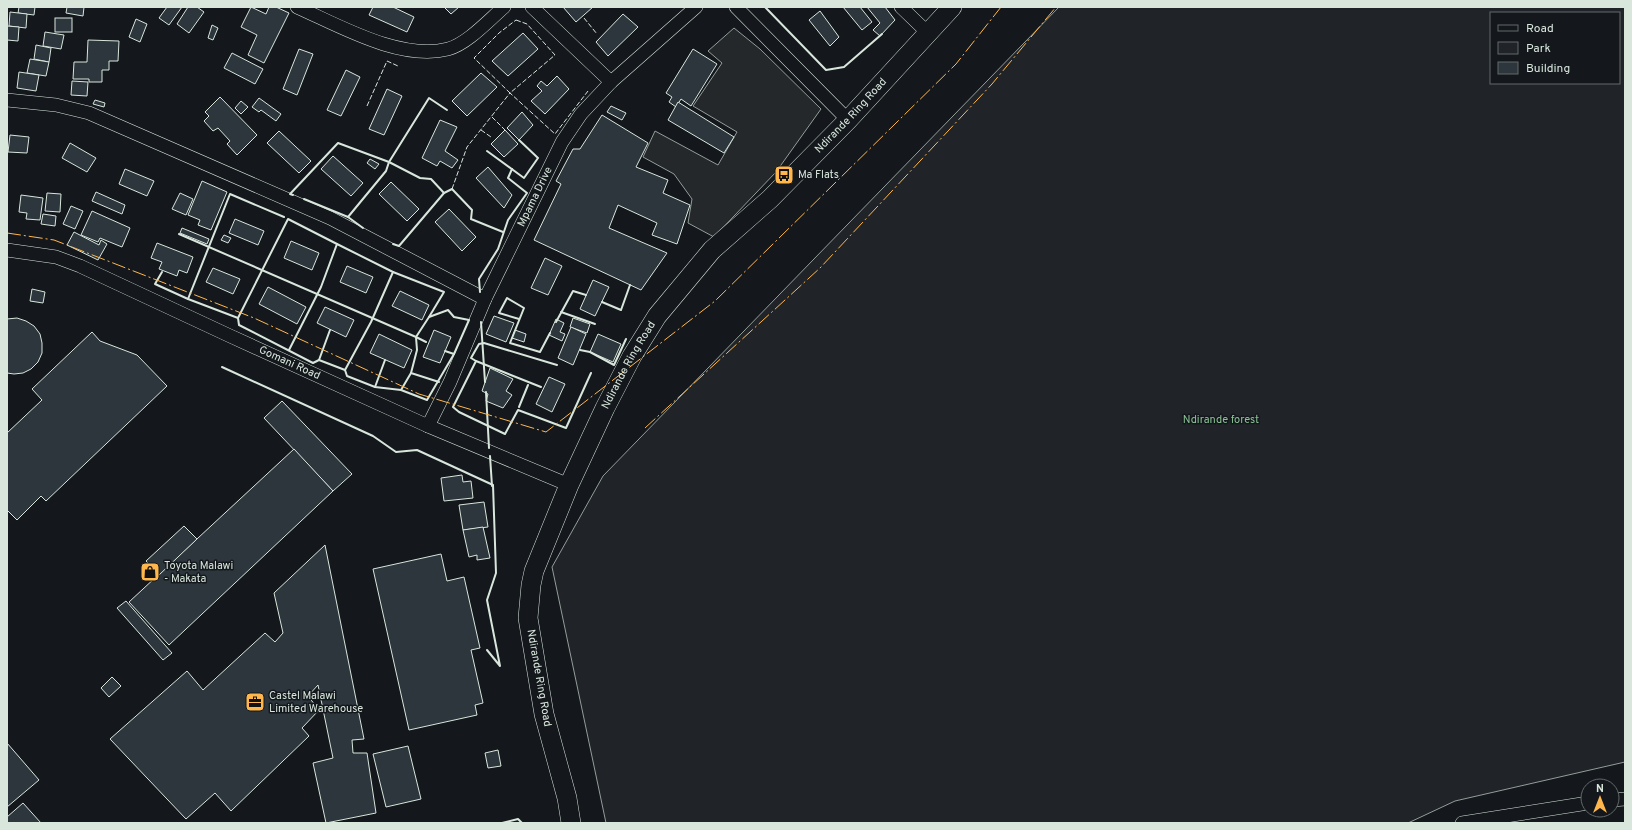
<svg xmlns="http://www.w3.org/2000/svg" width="1632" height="830" font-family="Overpass,sans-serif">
<rect width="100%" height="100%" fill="#14181c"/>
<path fill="#202428" stroke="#939e99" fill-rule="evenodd" d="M1059,7H1625V762L1455,801L1408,823H606L552,567L603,476ZM1491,13H1619V83H1491Z"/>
<path fill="#24282b" stroke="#939e99" d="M734,28L760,49L821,109L776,172L714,237L688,223L692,199L674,174L643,157L655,131L718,165L737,132L693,106L722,63L708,51Z"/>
<g fill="#2c363c" stroke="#d8e6dc">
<path d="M19,7H35L34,15L18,13Z"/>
<path d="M67,7H84L83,16L66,13Z"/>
<path d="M167,7H182L169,25L159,18Z"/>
<path d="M188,7H197L204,12L189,33L177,24Z"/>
<path d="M251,7L266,14L269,7H276L289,13L264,63L248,55L257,35L241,27Z"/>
<path d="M373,7H393L414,17L407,32L369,15Z"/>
<path d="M444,7H459L451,14Z"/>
<path d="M563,7H593L576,22Z"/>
<path d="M843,7H860L872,22L862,30Z"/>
<path d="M867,7H885L895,20L880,36L873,30L880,23Z"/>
<path d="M820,11L839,37L830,46L809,20Z"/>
<path d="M10,12L27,14L26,28L9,26Z"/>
<path d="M623,14L638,27L608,56L596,42Z"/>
<rect x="55" y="18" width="17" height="14"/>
<path d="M136,19L147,24L140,42L129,37Z"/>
<path d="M212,25L218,28L213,40L208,38Z"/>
<path d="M7,26L19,27L18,41L7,40Z"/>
<path d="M45,32L64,35L61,49L43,46Z"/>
<path d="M523,33L538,49L508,76L492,61Z"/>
<path d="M88,40L119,41L118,61H109V70H102V82H89V79H73L74,62H87Z"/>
<path d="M36,45L51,48L49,62L34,59Z"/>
<path d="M299,49L313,54L297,95L283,89Z"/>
<path d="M693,49L717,64L691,106L681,99L676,107L669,102L672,97L666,93Z"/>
<path d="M232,53L263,69L255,84L224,68Z"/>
<path d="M30,59L49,62L46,76L27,73Z"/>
<path d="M346,70L360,77L341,116L327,110Z"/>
<path d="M19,72L39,75L36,91L17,88Z"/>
<path d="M481,73L497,87L467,116L452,101Z"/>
<path d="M557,76L569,89L545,114L531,101L542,91L537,86L541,81L547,86Z"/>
<path d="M72,81L88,82L87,96L71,95Z"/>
<path d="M387,89L402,96L384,135L369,129Z"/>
<path d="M220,97L257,135L237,155L227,144L230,141L218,128L213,131L204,121L209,116L205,112Z"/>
<path d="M259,98L281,114L276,121L261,110L259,112L252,107Z"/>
<path d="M95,100L105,103L104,107L93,104Z"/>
<path d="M241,101L248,107L241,114L235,108Z"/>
<path d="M678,102L734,137L724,153L668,120Z"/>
<path d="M611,106L626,113L622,120L607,112Z"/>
<path d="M522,112L533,125L519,140L507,128Z"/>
<path d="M602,115L648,143L636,167L668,180L663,193L690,205L677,244L652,235L657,223L618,205L609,228L667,253L641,290L534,240L561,184L556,181L573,149H580Z"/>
<path d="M440,120L457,127L445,151L458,160L452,168L440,161L437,166L422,158Z"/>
<path d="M505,130L518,144L504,157L491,144Z"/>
<path d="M279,131L311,161L299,173L267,143Z"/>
<path d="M10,135L29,137L27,153L8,152Z"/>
<path d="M70,143L96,158L87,172L62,158Z"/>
<path d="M333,156L363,183L351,196L321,169Z"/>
<path d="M370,159L379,164L375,169L367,163Z"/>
<path d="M488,167L512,195L504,208L476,178Z"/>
<path d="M125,169L154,181L147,196L119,184Z"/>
<path d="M202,181L227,192L211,230L198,225L200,220L188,215Z"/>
<path d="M391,182L419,209L407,221L379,194Z"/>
<path d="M96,192L125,205L122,214L92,201Z"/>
<path d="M47,193L61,194L60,212L45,211Z"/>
<path d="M180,193L193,199L186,215L172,209Z"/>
<path d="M21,195L43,198L40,220L26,219L27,213L19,212Z"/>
<path d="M71,206L83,211L75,229L63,224Z"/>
<path d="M449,209L476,237L462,251L435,222Z"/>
<path d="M92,211L130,228L122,247L100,238L98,242L81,235Z"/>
<path d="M43,214L56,216L55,226L41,224Z"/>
<path d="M235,219L264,231L258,245L229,233Z"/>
<path d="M182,228L209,239L207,244L180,233Z"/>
<path d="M74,232L99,245L101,240L107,244L98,260L67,245Z"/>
<path d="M224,235L231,238L228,243L221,240Z"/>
<path d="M291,241L319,253L312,270L284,258Z"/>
<path d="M157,243L193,257L187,273L179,270L177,276L159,269L162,262L151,258Z"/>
<path d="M545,258L562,266L548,295L531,288Z"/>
<path d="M347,266L373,277L366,293L340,282Z"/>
<path d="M213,268L240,279L233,294L206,282Z"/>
<path d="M593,280L609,287L595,316L580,309Z"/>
<path d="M268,287L306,307L297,324L259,304Z"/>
<path d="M32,289L45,292L43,303L30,301Z"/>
<path d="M400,291L429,305L422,320L392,306Z"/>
<path d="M325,307L354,320L346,337L317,323Z"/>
<path d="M494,316L514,323L506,342L486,334Z"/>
<path d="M17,318L26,321L34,326L40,334L42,343V353L38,362L31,369L23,373L14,374L7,373V319Z"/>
<path d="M573,318L590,324L587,333L570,327Z"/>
<path d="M556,319L564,323L560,332L565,334L562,341L549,335Z"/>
<path d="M571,327L586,334L573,365L558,358Z"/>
<path d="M434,330L451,337L440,363L423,357Z"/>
<path d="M515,330L526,334L524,342L512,338Z"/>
<path d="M92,332L100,341L137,355L167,386L46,501L41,496L17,520L7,510V433L42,400L32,389Z"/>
<path d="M379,334L412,350L404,368L370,353Z"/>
<path d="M598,334L621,344L613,362L590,352Z"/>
<path d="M490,368L513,379L506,391L512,395L503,408L486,401L488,394L482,391Z"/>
<path d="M549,377L565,384L552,412L536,404Z"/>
<path d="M282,401L352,474L333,491L264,418Z"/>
<path d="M294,449L333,491L169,645L129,602Z"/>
<path d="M462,475L463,482L471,481L473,498L444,501L441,478Z"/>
<path d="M484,502L488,527L463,530L459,505Z"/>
<path d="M184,526L197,539L159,575L146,561Z"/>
<path d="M483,527L490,558L477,560V555L469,557L463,530Z"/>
<path d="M325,545L364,739L352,740L353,753H367L376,813L326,823L313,763L333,758L318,685L308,696L319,710L302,728L309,736L231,811L215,793L186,819L110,739L187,671L203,690L265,633L275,642L283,633L274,593Z"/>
<path d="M441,554L447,581L464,577L480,648L471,650L483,703L475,705L477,715L409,730L373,569Z"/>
<path d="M126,601L172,653L163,660L117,608Z"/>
<path d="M112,677L121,686L109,697L101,688Z"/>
<path d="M7,743L39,780L7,807Z"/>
<path d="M408,746L421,799L386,807L373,754Z"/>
<path d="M498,750L501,766L488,768L485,753Z"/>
<path d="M23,803L41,823H8L7,821V817Z"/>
</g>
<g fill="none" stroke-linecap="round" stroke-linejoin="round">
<g stroke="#d8e6dc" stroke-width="14">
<g id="street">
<path d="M297,7C340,26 400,61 448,49C467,44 489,20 504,7"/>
<path d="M532,7L611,82"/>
<path d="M736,7L848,120"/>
<path d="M901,7L928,33"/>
<path d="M7,100L56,105L89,113L330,218L485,299"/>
<path id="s1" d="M7,250L56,257L80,266L228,335L428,426L569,485"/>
<path id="s2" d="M428,426L450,382L485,299L562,142L581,114L611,82L696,7"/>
<path d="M1612,800L1625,799"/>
<path d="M1462,823L1588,803"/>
</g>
</g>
<g stroke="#d8e6dc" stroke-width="20">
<g id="secondary">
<path id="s3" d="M571,823L567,798L544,714L528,618L531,585L534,571L569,485L605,408L632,356L657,316L712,250L770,199L848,120L952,7"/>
</g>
</g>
<use href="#street" stroke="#14181c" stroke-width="13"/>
<use href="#secondary" stroke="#14181c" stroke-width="19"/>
<g stroke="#d8e6dc" stroke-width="1" stroke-dasharray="5 2" stroke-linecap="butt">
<path d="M584,18L597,34"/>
<path d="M516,20L527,24L555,55L510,93L474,58L499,33Z"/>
<path d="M367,106L387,61L398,66"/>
<path d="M492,117L505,130"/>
<path d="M481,130L491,137"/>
<path d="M452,189L467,147L510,93L555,134L588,91"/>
</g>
<g stroke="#d8e6dc" stroke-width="2">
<path d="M765,7L826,70L844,67L882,34"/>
<path d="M487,151L524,178L538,158L519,140"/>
<path d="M293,195L290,194L338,143L389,162L420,178L431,179L444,193L452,189L472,210L471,219L503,232"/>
<path d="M304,199L348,217L363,228"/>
<path d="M348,217L386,171L389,162L429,98L447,110"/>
<path d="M179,234L416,337L417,350L411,373L439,382"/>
<path d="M393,244L399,246L444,193"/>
<path d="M162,272L155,284L188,299L238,318L239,325L313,363L319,360L345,370L347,376L375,387L401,390L427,400L454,354L469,320L454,317L448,310L429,317L416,337L426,342"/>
<path d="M393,272L444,292L429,317"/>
<path d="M480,292L479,279L498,249L508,220L527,193L508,178L512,169"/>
<path d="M188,299L230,194L284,217"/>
<path d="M602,302L621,310L630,285"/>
<path d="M561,312L595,324"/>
<path d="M238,318L288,219L337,244"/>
<path d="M519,319L499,313L507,298L524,308L510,343L540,352L550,333"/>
<path d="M481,322L485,382"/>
<path d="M556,322L573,291L586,295"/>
<path d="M289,350L321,287L337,244L393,272L371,322L345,370"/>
<path d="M580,350L590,352L614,365L626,339"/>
<path d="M445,351L454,354"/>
<path d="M319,360L330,330"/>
<path d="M476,361L541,387"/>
<path d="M557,365L484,343L479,344L471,358L476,361L453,407L459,412L505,434L518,410L566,428L591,373"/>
<path d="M222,367L373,436L396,452L417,450L493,485L496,573L487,600L500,666L487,650"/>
<path d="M375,387L385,360"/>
<path d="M401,390L411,373"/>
<path d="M486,392L489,448"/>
<path d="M519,407L528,385"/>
<path d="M490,456L492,486"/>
<path d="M502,823L518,819L522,823"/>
</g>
<g stroke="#ffb74d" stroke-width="1" stroke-dasharray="14 3 2 3" stroke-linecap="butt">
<path d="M7,233L54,240L254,318L419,394L546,432L715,301L956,64L1001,7"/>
<path d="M645,428L820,268L992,84L1056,7"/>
</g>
</g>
<defs>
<g id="bus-square" transform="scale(1)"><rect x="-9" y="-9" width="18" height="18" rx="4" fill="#ffb74d" stroke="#14181c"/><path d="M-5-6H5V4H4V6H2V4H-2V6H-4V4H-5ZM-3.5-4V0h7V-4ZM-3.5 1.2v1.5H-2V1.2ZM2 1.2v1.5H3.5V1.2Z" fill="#111"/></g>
<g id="shop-square" transform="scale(1)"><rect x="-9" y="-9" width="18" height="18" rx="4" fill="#ffb74d" stroke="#14181c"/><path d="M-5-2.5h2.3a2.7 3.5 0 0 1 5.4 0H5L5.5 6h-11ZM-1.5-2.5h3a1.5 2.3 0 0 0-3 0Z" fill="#111"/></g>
<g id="office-square" transform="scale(1)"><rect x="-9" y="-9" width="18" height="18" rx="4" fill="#ffb74d" stroke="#14181c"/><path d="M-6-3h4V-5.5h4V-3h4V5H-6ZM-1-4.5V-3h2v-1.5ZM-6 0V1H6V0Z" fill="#111"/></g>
</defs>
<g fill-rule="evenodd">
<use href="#bus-square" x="784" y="175"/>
<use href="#shop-square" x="150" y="572"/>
<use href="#office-square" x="255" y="702"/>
</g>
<g text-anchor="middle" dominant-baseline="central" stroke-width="3" stroke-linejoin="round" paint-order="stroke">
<g font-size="11" fill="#d8e6dc" stroke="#14181c">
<text stroke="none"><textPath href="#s3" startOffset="820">Ndirande Ring Road</textPath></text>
<text stroke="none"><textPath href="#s2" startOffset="253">Mpama Drive</textPath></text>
<text stroke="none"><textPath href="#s1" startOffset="306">Gomani Road</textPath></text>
<text stroke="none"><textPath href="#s3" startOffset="484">Ndirande Ring Road</textPath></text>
<text transform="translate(539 678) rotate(80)">Ndirande Ring Road</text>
</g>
<g font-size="11" fill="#d8e6dc" stroke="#14181c" text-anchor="start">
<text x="798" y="175">Ma Flats</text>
<text x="164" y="566">Toyota Malawi<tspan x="164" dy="13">- Makata</tspan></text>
<text x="269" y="696">Castel Malawi<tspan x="269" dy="13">Limited Warehouse</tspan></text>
</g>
<g font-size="11" fill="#8ac095" stroke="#14181c">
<text x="1221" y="420">Ndirande forest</text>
</g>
</g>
<rect width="1632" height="830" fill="none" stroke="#d8e6dc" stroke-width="16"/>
<rect x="1490" y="12" width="130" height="72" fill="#14181c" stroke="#626a69"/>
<rect x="1498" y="25" width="20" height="6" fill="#14181c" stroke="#626a69"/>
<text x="1526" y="32" font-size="12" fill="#d8e6dc">Road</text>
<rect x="1498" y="42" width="20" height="12" fill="#202428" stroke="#626a69"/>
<text x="1526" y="52" font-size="12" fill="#d8e6dc">Park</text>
<rect x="1498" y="62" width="20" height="12" fill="#2c363c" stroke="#626a69"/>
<text x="1526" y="72" font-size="12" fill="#d8e6dc">Building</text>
<g transform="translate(1600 798)"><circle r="19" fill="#14181c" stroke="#626a69"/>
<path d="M0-3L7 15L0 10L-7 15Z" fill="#ffb74d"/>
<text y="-6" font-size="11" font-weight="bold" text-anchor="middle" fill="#d8e6dc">N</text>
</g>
</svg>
